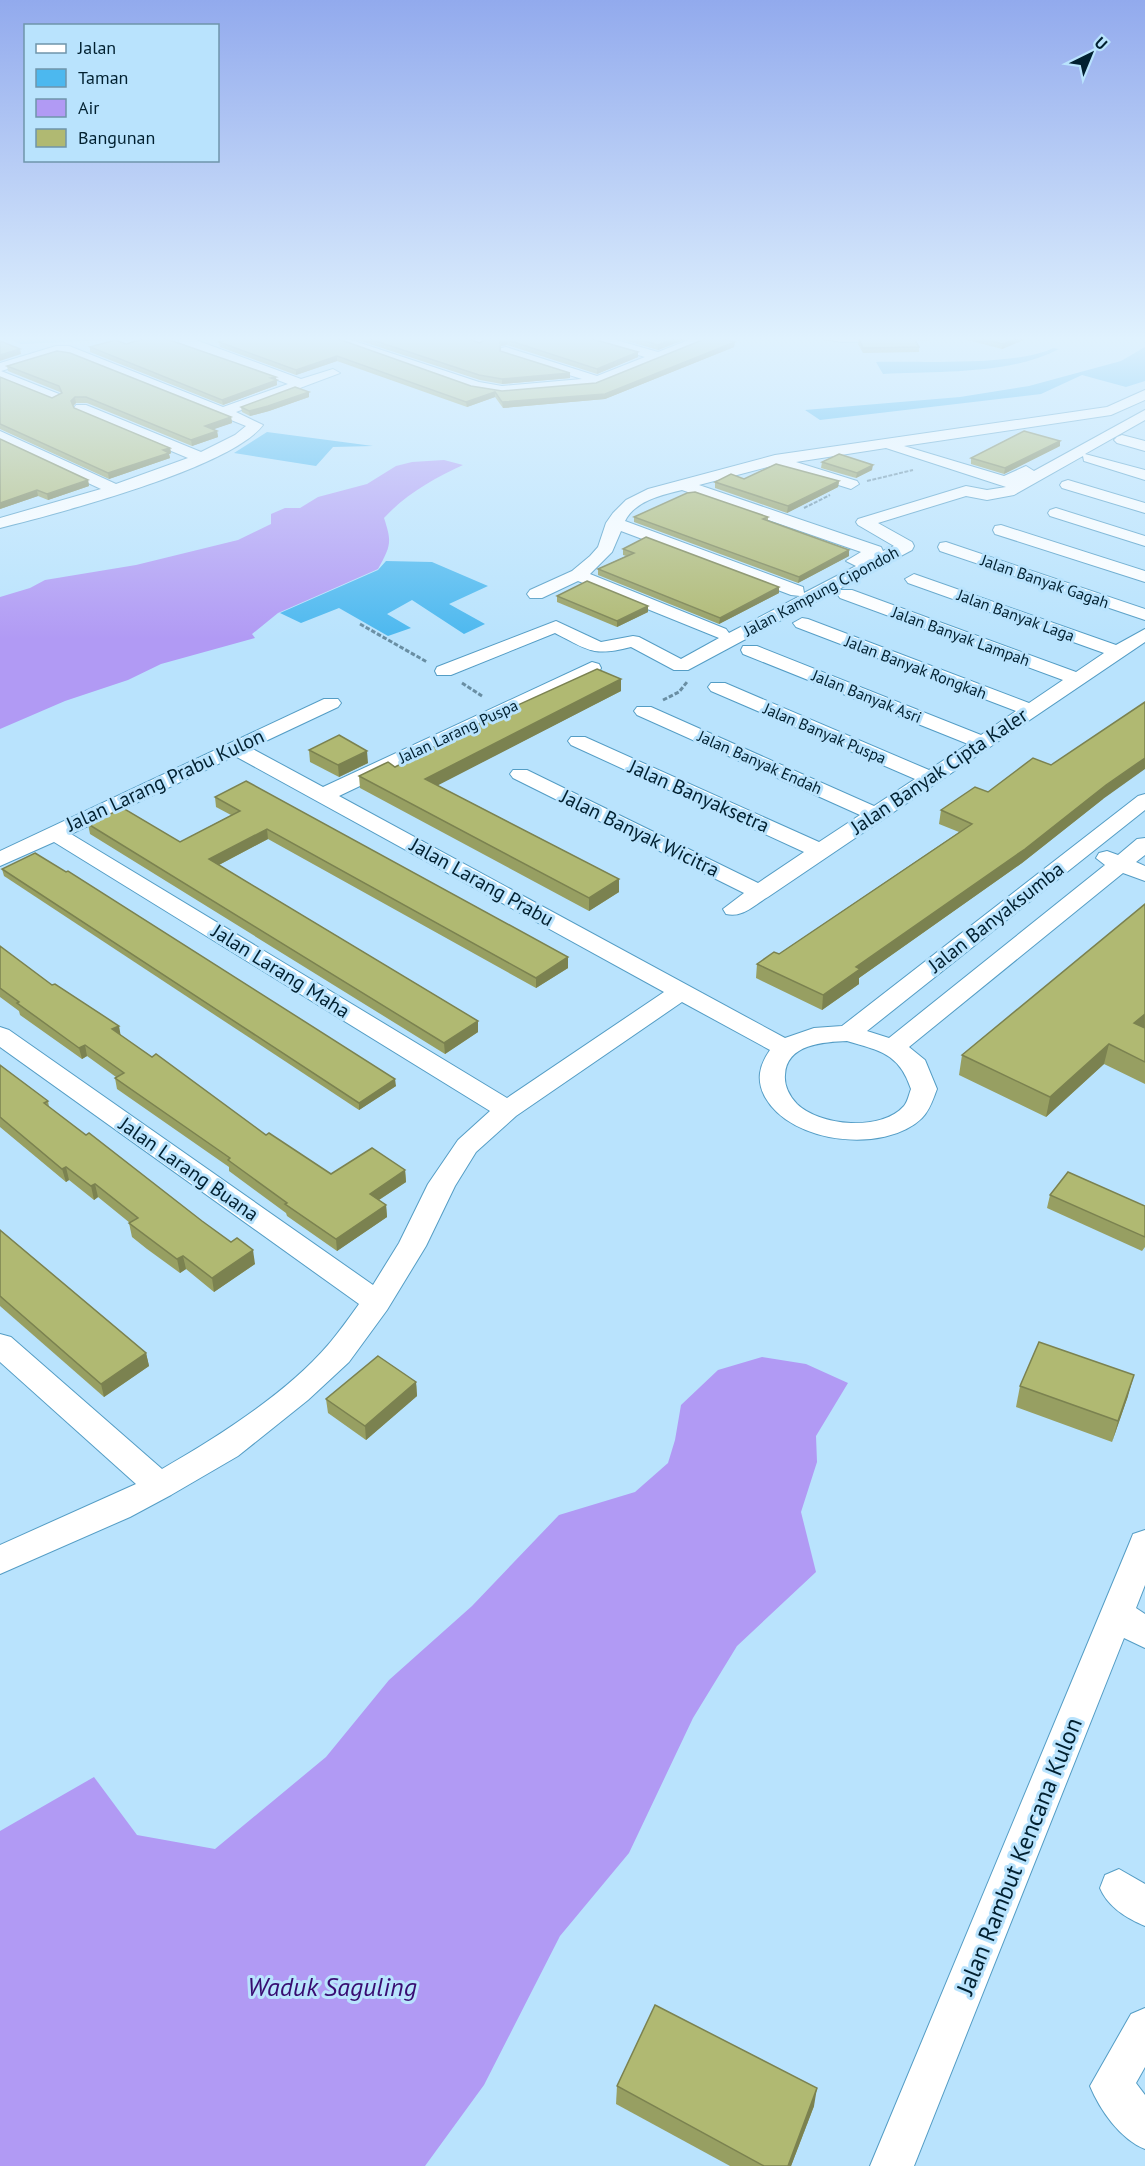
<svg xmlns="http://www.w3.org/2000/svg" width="1145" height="2166" font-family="'PT Sans',sans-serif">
<rect width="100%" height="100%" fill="#b9e3fd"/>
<g fill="#4cb8ef">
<path d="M1,336H194L21,344Z"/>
<path d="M1145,347V381L1126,387L1082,375L1041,394L820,420L805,410L960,397L1029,386L1121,361Z"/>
<path d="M1053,348L1059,349C1010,375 937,371 883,374L876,362C919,361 1018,366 1053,348Z"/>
<path d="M267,432L373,446L333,447L316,466L234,453Z"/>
<path d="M386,561L432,562L488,586L449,604L485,624L464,634L412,600L387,614L411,628L388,636L339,608L301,623L280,613L378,570Z"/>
</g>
<g fill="#b19af4">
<path d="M444,460L463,465C434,478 405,495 384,518C392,542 391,546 378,569L278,613L252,634L255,638L161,664L128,680L65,701L0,729V597L30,588L45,580L136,565L238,540L271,524V514L285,508H300L318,497L367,484L396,466L412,462Z"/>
<path d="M762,1357L806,1364L848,1383L816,1436L817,1462L801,1512L816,1572L737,1646L693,1718L629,1853L560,1936L484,2085L425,2166H0V1831L94,1777L137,1835L215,1849L326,1757L389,1680L472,1606L559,1515L635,1492L668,1463L675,1440L681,1405L718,1370Z"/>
</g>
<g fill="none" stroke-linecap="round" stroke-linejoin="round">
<g stroke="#549dc5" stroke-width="2">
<g id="minor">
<path d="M185,336L301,379L333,369L340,373L236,412L263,425C231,468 56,514 0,528V518L101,489L0,442V431L116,484L188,458L76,411L74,408L76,405H86L201,452L235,435L246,426L67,354H57L1,371L59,394L61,397L59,400L54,401L0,380V363L56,346H69L223,407L288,384L180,343L178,340Z"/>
<path d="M319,336H339L479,382L502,386L582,379L501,354V348L506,347L597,376L645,357L583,339L581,336H602L658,352L699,336H717L596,386L502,394L472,389Z"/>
<path d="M454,336H474L487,342L480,346Z"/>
<path d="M821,336H934L927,340L842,342L823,339Z"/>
<path d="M1145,390V400L1111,415L904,446L1004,476L1026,466L1034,471L1145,410V420L1085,454L1145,470V480L1084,461L1083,456L1014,495L987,500L966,496L878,523L912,542L914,546L912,550L688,670H674L631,647C593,657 588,650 555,633L451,675H437L435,671L437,667L556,621L601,642L633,636L639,637L681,659L719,638L578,581L542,598H530L527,594L530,590L572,571L590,556L598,547L606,523L613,513L626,500L648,489L775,455L1107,407ZM886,448L1006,487L987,490L966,486L858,519L856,522L858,525L894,546L883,551L881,547L699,485L775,465L851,489L859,484L857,481L796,462ZM682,490L861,552L846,561L856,566L804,593L803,587L625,521C635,501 661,495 682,490ZM621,531L791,595L800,596L729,633L726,629L590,574L612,552Z"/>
<path d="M1122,435L1145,441V451L1117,443L1114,440L1117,437Z"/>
<path d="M1068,480L1145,503V513L1062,488L1060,485L1062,482Z"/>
<path d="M1056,508L1145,536V546L1050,516L1048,513L1050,510Z"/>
<path d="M1001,525L1145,571V582L995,534L993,530L995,526Z"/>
<path d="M946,542L1145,609V620L940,551L938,547L940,543Z"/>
<path d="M914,574L1116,645L1145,629V642L768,897C754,905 743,918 726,914L723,909L744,893L513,778L510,774L513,770H527L758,883L804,852L571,745L568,741L571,737H585L819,842L860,815L637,715L634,711L637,707H651L874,806L915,779L711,691L708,687L711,683H725L929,770L968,744L743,654L741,650L743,646H757L981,735L1016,711L796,627L793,623L802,618L808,619L1029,703L1063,680L840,598L837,594L840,590H852L1076,672L1104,653L908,583L905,579Z"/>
<path d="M592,662L599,664L601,668L599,672L339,796L785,1038L814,1028L842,1026L1138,796L1145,794V810L867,1031L889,1038L1105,865L1096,858L1099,853L1107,851L1118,855L1137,839L1145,838V855L1136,862L1145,866V881L1123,873L909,1047L925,1060L937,1089C933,1099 930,1110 922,1118C885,1154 791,1144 765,1097C756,1080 759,1066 770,1050L682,1002L516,1116L476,1152L455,1186L426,1246L387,1310L349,1362L308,1400L238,1456L171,1495L130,1517L0,1574V1545L136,1484L0,1362V1334L11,1337L162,1469C218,1437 287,1393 328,1345C339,1332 349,1318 359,1304L0,1047V1027L9,1030L373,1285L399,1243L428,1184L458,1140L490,1111L54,842L0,866V851L324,699H338L341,703L338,707L251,748L323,787ZM235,756L664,992L507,1098L71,834ZM847,1041C880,1051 899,1053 911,1089C909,1094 908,1101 904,1106C881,1132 820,1126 797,1104C789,1096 784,1085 785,1075C786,1044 824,1042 847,1041Z"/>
<path d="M1145,1530V1585L1136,1608L1145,1614V1648L1124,1638L914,2166H870L1129,1544L1133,1534Z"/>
<path d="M1119,1869L1145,1884V1926C1126,1918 1108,1907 1100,1888L1105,1875Z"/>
<path d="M1145,2008V2067L1136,2083L1145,2095V2149C1120,2139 1100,2110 1090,2086L1131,2014Z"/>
</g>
</g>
<g stroke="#698ea3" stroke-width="2" stroke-dasharray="4 1.5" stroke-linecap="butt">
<path d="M867,481L913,470"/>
<path d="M804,508L830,495"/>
</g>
<g stroke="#698ea3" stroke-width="3" stroke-dasharray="4.5 2" stroke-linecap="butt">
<path d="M360,624L427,662"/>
<path d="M462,683L482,696"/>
<path d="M663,700L679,692L687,682"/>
</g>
<use href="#minor" fill="#fff" fill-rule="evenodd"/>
</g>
<g fill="#979f62">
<path d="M330,336L471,386L502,391L596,383L735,342L734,347L605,399L503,408L495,397L467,407L337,361L296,375L220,347L219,342Z"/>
<path d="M345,336H463L479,343L485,340L478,336H582L638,352V357L597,374L507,345L501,346L500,351L570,378L502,384L480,380Z"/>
<path d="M609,336H694L658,350Z"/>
<path d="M953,336H1033L1002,349Z"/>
<path d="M859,339L919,347V352L863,353L858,344Z"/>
<path d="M126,344L276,380H277V385L223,405L90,352V347Z"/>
<path d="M7,366L231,417L232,423L213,429L217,431L218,437L192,446L87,403H76L73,406L74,408L170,448L171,453L169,454L170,458L109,479L0,429V377L52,398L61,393L60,392L8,371Z"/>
<path d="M309,392V397L269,411L250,416L242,412L241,407Z"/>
<path d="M0,439L88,480L89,486L48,500L38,496L0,509Z"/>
<path d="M1060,446L1004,474L971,464V458Z"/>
<path d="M822,462L872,470L856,478L821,468Z"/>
<path d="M744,479L839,481L838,487L787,513L715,488V482Z"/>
<path d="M634,517H768V521L849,550V556L798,583L634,522Z"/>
<path d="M623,549L779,593L719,624L598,575V569L626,556L623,555Z"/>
<path d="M557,596L648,612L617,627L557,602Z"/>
<path d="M621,679V691L437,785L619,879V892L589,911L360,788L359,776L395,767Z"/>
<path d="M309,750L368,763L339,777L310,762Z"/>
<path d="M988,792L1103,799L1022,863L859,978V984L822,1010L756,978L757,964L779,954L959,832L939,824L941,810Z"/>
<path d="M215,797L568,968L536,988L268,839L219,865L478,1021V1032L445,1054L90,834L88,824L180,842L231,815L216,807Z"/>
<path d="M2,869L396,1086L359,1110L4,876Z"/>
<path d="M1145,904V1084L1104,1064L1046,1117L959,1075L962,1055Z"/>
<path d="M0,946L52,985L120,1035L266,1135L331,1174L405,1170L406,1182L379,1200L386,1205L387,1217L337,1251L287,1216L286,1213L229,1171V1167L117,1089L115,1078L116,1077L87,1056L82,1059L20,1015L19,1011L0,997Z"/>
<path d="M0,1065L48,1101L49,1107L255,1264L214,1292L186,1269L180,1273L147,1249L132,1237L129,1223H130L98,1197L94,1200L69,1180L66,1182L0,1127Z"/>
<path d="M1050,1195L1145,1206V1247L1142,1251L1047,1208Z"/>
<path d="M0,1230L146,1353L149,1366L104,1397L0,1306Z"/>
<path d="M416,1382L417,1396L366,1440L328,1413L326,1399Z"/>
<path d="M1020,1386L1128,1396L1112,1442L1016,1407Z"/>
<path d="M617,2086L814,2106L791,2166H730L616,2104Z"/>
</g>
<g fill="#7b8250">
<path d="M681,336H694L658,350V345Z"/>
<path d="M1023,336H1033L1002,349L1003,344Z"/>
<path d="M507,340V345L501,346L500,341Z"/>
<path d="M735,342L734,347L605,399L503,408L502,402L605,394Z"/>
<path d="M20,349L21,354L0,361V355Z"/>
<path d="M638,352V357L597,374V369Z"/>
<path d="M337,356V361L296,375V370Z"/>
<path d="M570,373V378L502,384V379Z"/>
<path d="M276,377L277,385L223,405L222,400Z"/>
<path d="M309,392V397L269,411L250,416L249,411Z"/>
<path d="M495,392V397L467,407L466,402Z"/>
<path d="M75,397L76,403L72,407L71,401Z"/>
<path d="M231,417L232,423L206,432L205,426Z"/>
<path d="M217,431L218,437L192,446L191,440Z"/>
<path d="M1060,441V446L1004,474L1005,468Z"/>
<path d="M170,448L171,453L169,454L170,458L109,479L108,473Z"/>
<path d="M873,465L872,470L856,478L857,473Z"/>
<path d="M88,480L89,486L48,500L47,494Z"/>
<path d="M839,481L838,487L787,513L788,506Z"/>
<path d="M37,490L38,496L0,509V503Z"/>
<path d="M849,550V556L798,583L799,577Z"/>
<path d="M779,587V593L719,624L720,618Z"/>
<path d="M648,606V612L617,627V621Z"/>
<path d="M621,679V691L425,792V779Z"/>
<path d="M367,751L368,763L339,777L338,765Z"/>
<path d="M1145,758V769L1103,799L1022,863L859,978V984L822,1010L823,995L856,967L1106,785Z"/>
<path d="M267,829L268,839L211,869L209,859Z"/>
<path d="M619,879V892L589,911V898Z"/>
<path d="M568,957V968L536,988V978Z"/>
<path d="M1145,1014V1029L1134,1023Z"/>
<path d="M478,1021V1032L445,1054L444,1043Z"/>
<path d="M119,1026L121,1037L112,1029Z"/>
<path d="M1109,1044L1104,1064L1046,1117L1050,1097Z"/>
<path d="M85,1045L87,1056L82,1059L79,1048Z"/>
<path d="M395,1079L396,1086L359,1110V1103Z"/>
<path d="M66,1167L69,1180L66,1182L62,1169Z"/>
<path d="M405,1170L406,1182L371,1205L370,1194Z"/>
<path d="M95,1184L98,1197L94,1200L91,1186Z"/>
<path d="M386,1205L387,1217L337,1251L336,1239Z"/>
<path d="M253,1250L255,1264L214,1292L212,1278Z"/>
<path d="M183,1256L186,1269L180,1273L177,1259Z"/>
<path d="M146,1353L149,1366L104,1397L101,1384Z"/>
<path d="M1134,1375L1128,1396L1112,1442L1118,1421Z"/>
<path d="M416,1382L417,1396L366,1440L365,1426Z"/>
<path d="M817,2088L814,2106L791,2166H788Z"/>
</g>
<g fill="#b0b972" stroke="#7b8250" stroke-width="1.5">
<path d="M154,336H158L276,377L271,378L277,380L222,400L90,347L115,340L126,344Z"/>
<path d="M238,336H330L471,386L502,391L596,383L712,336L735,342L605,394L502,402L495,392L466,402L337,356L296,370L219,342Z"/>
<path d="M360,336H463L479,343L489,338L486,336H582L638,352L597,369L507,340L500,341V351L570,373L502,379L479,375Z"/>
<path d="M627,336H681L658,345Z"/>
<path d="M971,336H1023L1003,344Z"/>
<path d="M914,338L919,347L863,348L859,339Z"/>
<path d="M0,341L20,349L0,355Z"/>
<path d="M57,351L70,353L231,417L205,426L217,431L191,440L86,397H75L71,401L74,408L170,448L163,450L169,453L108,473L0,424V377L52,398L62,393L59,386L7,366Z"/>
<path d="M295,387L309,392L268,406L249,411L241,407Z"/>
<path d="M1024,431L1060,441L1005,468L971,458Z"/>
<path d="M0,439L88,480L47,494L37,490L0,503Z"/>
<path d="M839,454L873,465L857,473L822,462Z"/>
<path d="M776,464L839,481L788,506L715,482L731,474L744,479Z"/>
<path d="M695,492L768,517L763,519L849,550L799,577L634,517L687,493Z"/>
<path d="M646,537L779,587L720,618L598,569L634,553L623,549Z"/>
<path d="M587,581L648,606L617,621L557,596Z"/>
<path d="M597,669L621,679L425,779L619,879L589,898L359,776L388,762L395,767L496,715Z"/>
<path d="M1145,702V758L1106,785L1025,849L856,967L860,969L823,995L757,964L774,952L779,954L972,824L941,810L975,787L988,792L1033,758L1051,765Z"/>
<path d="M339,735L367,751L338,765L309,750Z"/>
<path d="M246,781L568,957L536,978L267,829L209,859L478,1021L444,1043L88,824L123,808L180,842L240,811L215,797Z"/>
<path d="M35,853L66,872L68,871L395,1079L359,1103L2,869Z"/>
<path d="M1145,904V1014L1134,1023L1145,1028V1062L1109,1044L1050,1097L962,1055Z"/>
<path d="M0,946L52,985L55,984L119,1026L112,1029L152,1057L156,1054L266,1135L269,1133L331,1174L372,1148L405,1170L370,1194L386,1205L336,1239L285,1204L287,1203L228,1160L230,1158L115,1078L124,1073L85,1045L79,1048L17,1003L19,1002L0,988Z"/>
<path d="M0,1065L48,1101L44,1103L86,1135L89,1133L202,1221L231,1242L237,1238L253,1250L212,1278L183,1256L177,1259L129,1223L138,1218L95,1184L91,1186L66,1167L62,1169L0,1117Z"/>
<path d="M1068,1172L1145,1206V1237L1050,1195Z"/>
<path d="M0,1230L146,1353L101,1384L0,1296Z"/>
<path d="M1039,1342L1134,1375L1118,1421L1020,1386Z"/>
<path d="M378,1356L416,1382L365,1426L326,1399Z"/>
<path d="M655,2005L817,2088L788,2166H764L617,2086Z"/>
</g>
<linearGradient id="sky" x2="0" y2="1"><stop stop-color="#92aaed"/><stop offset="0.53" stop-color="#e0f2fe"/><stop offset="1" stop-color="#e0f2fe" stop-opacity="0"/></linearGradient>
<rect width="1145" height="639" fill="url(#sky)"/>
<g text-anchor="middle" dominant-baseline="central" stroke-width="6" stroke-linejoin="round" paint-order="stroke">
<g font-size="16" fill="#012030" stroke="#b9e3fd">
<text transform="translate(1045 581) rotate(19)">Jalan Banyak Gagah</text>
<text transform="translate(821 591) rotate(-28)">Jalan Kampung Cipondoh</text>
<text transform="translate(1016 615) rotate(20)">Jalan Banyak Laga</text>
<text transform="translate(961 636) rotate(20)">Jalan Banyak Lampah</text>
<text transform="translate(916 667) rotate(21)">Jalan Banyak Rongkah</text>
<text transform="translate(867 696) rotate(22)">Jalan Banyak Asri</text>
<text transform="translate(458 731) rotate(-25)">Jalan Larang Puspa</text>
<text transform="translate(825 733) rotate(23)">Jalan Banyak Puspa</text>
<text transform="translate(760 762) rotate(24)">Jalan Banyak Endah</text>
</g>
<g font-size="20" fill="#012030" stroke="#b9e3fd">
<text transform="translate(939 771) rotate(-34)">Jalan Banyak Cipta Kaler</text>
<text transform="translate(165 780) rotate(-25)">Jalan Larang Prabu Kulon</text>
<text transform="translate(699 796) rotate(24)">Jalan Banyaksetra</text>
<text transform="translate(640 833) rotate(26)">Jalan Banyak Wicitra</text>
<text transform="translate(482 882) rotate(29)">Jalan Larang Prabu</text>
<text transform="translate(996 917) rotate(-38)">Jalan Banyaksumba</text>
<text transform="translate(281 971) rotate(32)">Jalan Larang Maha</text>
<text transform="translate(189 1169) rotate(35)">Jalan Larang Buana</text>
</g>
<g font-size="24" fill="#012030" stroke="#b9e3fd">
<text transform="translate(1019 1856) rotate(-68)">Jalan Rambut Kencana Kulon</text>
</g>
<g font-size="26" font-style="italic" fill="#380c71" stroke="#b9e3fd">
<text x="332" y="1986">Waduk Saguling</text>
</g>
</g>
<rect x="24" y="24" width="195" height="138" fill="#b9e3fd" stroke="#6f95ab" stroke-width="1.5"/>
<rect x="36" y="44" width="30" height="9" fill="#ffffff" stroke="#6f95ab" stroke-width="1.5"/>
<text x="78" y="54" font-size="18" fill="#012030">Jalan</text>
<rect x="36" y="69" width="30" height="18" fill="#4cb8ef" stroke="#6f95ab" stroke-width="1.5"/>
<text x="78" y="84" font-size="18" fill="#012030">Taman</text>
<rect x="36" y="99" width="30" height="18" fill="#b19af4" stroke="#6f95ab" stroke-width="1.5"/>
<text x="78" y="114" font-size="18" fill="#012030">Air</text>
<rect x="36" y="129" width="30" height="18" fill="#b0b972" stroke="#6f95ab" stroke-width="1.5"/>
<text x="78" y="144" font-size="18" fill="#012030">Bangunan</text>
<g transform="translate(1091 54) rotate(43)" stroke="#b9e3fd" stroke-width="4.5" paint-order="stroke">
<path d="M0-4.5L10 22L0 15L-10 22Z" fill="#012030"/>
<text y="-9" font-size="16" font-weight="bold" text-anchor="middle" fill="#012030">U</text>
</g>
</svg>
